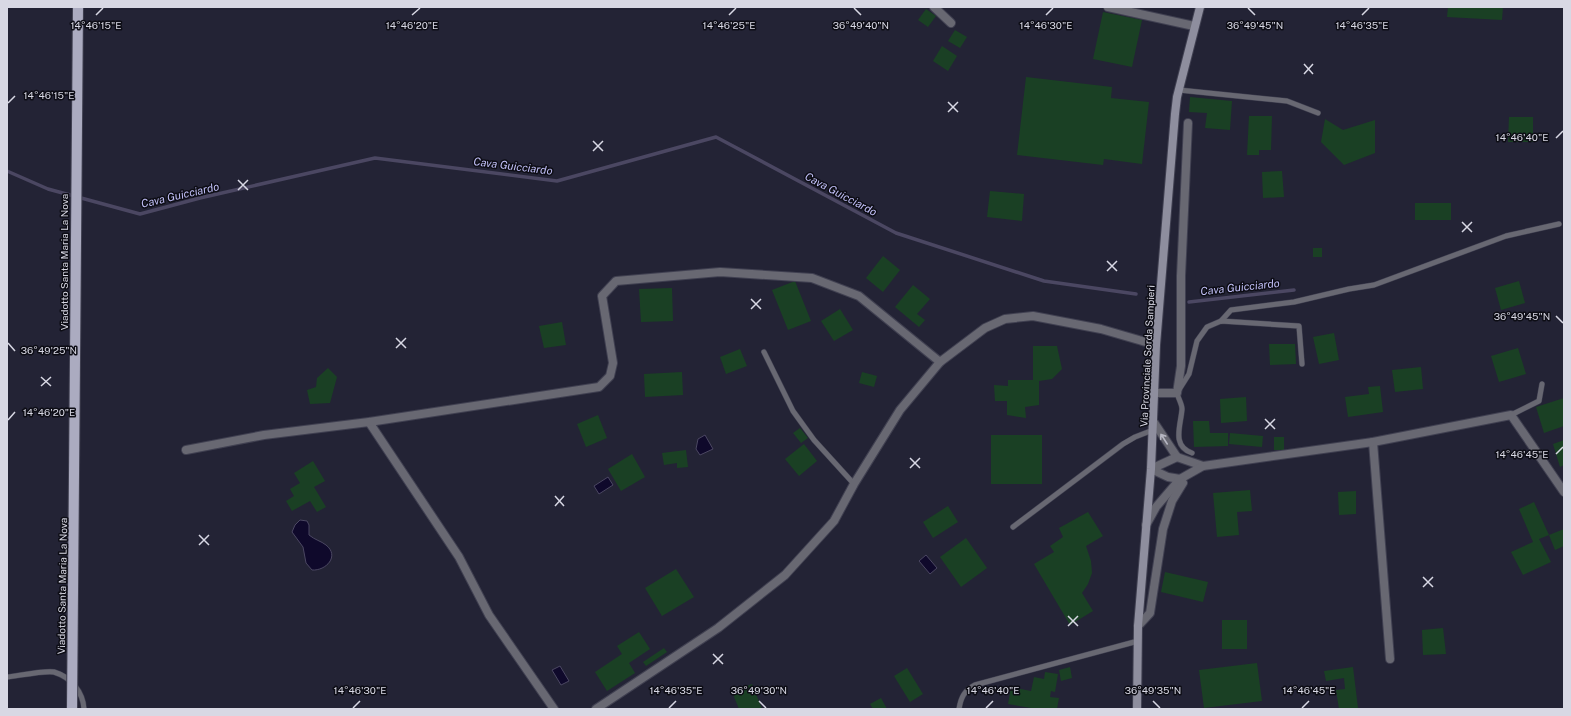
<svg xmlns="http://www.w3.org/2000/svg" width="1571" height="716" font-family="'Public Sans',sans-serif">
<rect width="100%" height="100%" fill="#232335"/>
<g fill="#0f092b" stroke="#4b4762">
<path d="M705,435L713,449L700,455L696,449L698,439Z"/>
<path d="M608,477L613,485L599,494L594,486Z"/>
<path d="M300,520L307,521L309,525V535C315,540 321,541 326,545C340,556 326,571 312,570L306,563L303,547L292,532L295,525Z"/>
<path d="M926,555L937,568L930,574L919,561Z"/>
<path d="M560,666L569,681L561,685L552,670Z"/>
</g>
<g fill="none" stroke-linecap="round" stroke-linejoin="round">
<g stroke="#4b4762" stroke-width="3.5">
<path d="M7,171L48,189L140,214L200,198L375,158L557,181L716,137L896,233L1044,281L1136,294"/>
<path d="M1189,302L1294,290"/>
</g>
</g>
<g fill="#1a4024">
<path d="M1448,7H1503L1502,20L1447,17Z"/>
<path d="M926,9L936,16L928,27L918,20Z"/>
<path d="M1103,12L1142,20L1132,67L1093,59Z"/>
<path d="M955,30L967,37L960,48L948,41Z"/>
<path d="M942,46L957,56L948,71L933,61Z"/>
<path d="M1026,77L1112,87L1111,98L1149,102L1142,164L1104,159L1103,165L1017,155Z"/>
<path d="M1190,97L1232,101L1230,130L1205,128L1207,113L1189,112Z"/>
<path d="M1249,116H1272L1271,150H1259V155H1247Z"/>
<path d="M1509,117H1533V142H1508Z"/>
<path d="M1325,119L1343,130L1375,120V153L1344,165L1321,142Z"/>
<path d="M1282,171L1284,197L1263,198L1262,172Z"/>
<path d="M990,191L1024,194L1022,221L987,217Z"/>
<rect x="1415" y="203" width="36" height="17"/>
<rect x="1313" y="248" width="9" height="9"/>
<path d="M883,256L900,270L883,292L866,278Z"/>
<path d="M795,281L811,321L788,330L772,290Z"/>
<path d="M1519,281L1525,303L1501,310L1495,288Z"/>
<path d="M913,285L930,299L917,314L925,320L919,327L895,307Z"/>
<path d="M672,288L673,321L641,322L639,289Z"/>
<path d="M840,309L853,330L834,341L821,321Z"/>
<path d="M562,322L566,345L544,348L539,326Z"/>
<path d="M1334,333L1339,360L1319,364L1313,337Z"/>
<path d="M1269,344H1295L1296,364L1270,365Z"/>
<path d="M1033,346H1057L1062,369L1052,379L1039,381V405L1025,407L1026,418L1007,415V401H995L994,385L1008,386V380H1033Z"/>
<path d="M1518,348L1526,374L1499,382L1491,356Z"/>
<path d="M740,349L747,366L726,374L720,357Z"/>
<path d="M1421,367L1423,389L1395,392L1392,370Z"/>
<path d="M328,368L337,377L330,403L310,404L307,390L316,387L317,378Z"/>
<path d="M682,372L683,395L645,397L644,374Z"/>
<path d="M862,372L877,376L874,387L859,383Z"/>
<path d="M1380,386L1383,412L1348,417L1345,397L1369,394L1368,387Z"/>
<path d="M1246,397L1247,421L1221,423L1220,399Z"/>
<path d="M1564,398V426L1544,433L1536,407Z"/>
<path d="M598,415L607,438L586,447L577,424Z"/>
<path d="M1193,421H1209L1210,433H1228V446L1194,447Z"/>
<path d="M800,428L808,438L801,443L793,433Z"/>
<path d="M1230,433L1263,436L1262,447L1229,444Z"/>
<rect x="991" y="435" width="51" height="49"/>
<rect x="1274" y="437" width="10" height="13"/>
<path d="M1564,440V465L1560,467L1553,444Z"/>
<path d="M804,444L817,461L799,476L785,459Z"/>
<path d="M686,450L688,467L677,468V463L664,465L662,453Z"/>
<path d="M632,454L645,477L621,491L608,469Z"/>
<path d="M313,461L325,481L314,487L326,507L317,512L310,501L292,511L286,501L294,496L290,489L300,483L294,473Z"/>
<path d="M1250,490L1252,511L1237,512L1239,535L1217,537L1213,493Z"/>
<path d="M1356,491V514L1339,515L1338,492Z"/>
<path d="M1534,502L1549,535L1539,539L1551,562L1523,575L1511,552L1533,542L1519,509Z"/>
<path d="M948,506L958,522L933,538L923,522Z"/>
<path d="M1088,512L1103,536L1086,546L1091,561L1092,573L1088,584L1082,593L1093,611L1070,625L1034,564L1054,552L1050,546L1063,537L1059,528Z"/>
<path d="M1564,529V546L1555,550L1549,535Z"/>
<path d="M966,538L987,568L961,587L940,557Z"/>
<path d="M676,569L694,597L662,616L645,588Z"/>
<path d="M1165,572L1208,582L1203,602L1161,592Z"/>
<rect x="1222" y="620" width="25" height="29"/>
<path d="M1443,628L1446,654L1423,655L1422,630Z"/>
<path d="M639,632L650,649L629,663L635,673L607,691L595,672L622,654L617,646Z"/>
<path d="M664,648L667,652L646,666L643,662Z"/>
<path d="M1257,663L1262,701L1204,708L1199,670Z"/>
<path d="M1070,667L1072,678L1061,681L1059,670Z"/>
<path d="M1353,667L1358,708L1339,709L1336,690L1345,689L1344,678L1326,681L1324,671Z"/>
<path d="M907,668L923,694L910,702L894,676Z"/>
<path d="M1045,672L1058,674L1055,692L1051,691L1050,697L1059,698L1057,709H1037L1008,704L1011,687L1031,691L1034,677L1044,679Z"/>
<path d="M752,684L762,709H739L732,692Z"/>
<path d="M881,698L887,709H873L870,704Z"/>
</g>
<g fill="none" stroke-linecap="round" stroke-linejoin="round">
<g stroke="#404051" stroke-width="6">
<g id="lane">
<path d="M1179,90L1287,101L1318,113"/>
<path d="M1221,321L1231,310L1294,302L1349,289L1374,285L1506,236L1559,224"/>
<path d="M764,352L793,411L814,440L854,484"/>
<path d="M1511,415L1539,401L1542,384"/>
<path d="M1192,453C1171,446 1181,425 1182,409C1182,404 1178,398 1177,393L1189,374L1197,341L1207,327L1221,321L1299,326L1302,364"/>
<path d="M1013,527L1123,444L1135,437L1153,430"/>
<path d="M7,677C17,676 46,670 54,672C71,677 83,692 84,709"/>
<path d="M959,709C961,697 964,691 975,685L1138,641"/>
</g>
</g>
<g stroke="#404051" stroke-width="10">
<g id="street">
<path d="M934,7L951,23"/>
<path d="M1108,7L1194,26"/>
<path d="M1154,393H1177L1181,366V276L1188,123"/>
<path d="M1153,421L1177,457L1203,466"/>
<path d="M369,422L459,557L489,615L554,709"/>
<path d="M1373,442L1390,659"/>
<path d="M186,450L264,435L369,422L599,387L610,376L613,363L602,296L616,281L720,272L812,278L859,296L940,362"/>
<path d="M1151,469L1168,477L1180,479"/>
<path d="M1151,469L1177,457"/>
<path d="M1146,525L1156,507L1180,479L1203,466L1373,442L1511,415L1564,492"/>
<path d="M1138,626L1150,613L1163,529L1172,501L1183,483"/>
<path d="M596,709L718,628L785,575L834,521L854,484L900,410L940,362L985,328L1005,319L1033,316L1101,329L1156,345"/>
</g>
</g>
<g stroke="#404051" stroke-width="10">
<path id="secondary" d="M1137,709L1138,626L1151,469L1156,345L1175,114L1177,97L1200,7"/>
</g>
<use href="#lane" stroke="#686872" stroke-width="5"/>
<use href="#street" stroke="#686872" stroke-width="8"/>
<use href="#secondary" stroke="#8e8e9e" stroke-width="8"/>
<g stroke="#404051" stroke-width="12" stroke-linecap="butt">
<path id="primary-bridge" d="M72,709L78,7"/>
</g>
<use href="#primary-bridge" stroke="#ababc0" stroke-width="10"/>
</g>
<defs><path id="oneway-shaft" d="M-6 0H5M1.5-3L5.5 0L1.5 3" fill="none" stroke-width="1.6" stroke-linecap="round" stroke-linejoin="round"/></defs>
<use stroke="#b6b6c2" href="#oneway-shaft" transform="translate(1164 439) rotate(-123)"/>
<path fill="none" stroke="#d8d8e4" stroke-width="1.5" d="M854,8L861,15M1248,8L1255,15M96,15L103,8M412,15L420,8M729,15L736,8M1046,15L1053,8M1362,15L1369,8M1304,64L1313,74M1304,74L1313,64M948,102L958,112M8,103L15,96M948,112L958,102M1556,138L1563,131M593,141L603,151M593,151L603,141M238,180L248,190M238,190L248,180M1462,222L1472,232M1462,232L1472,222M1107,261L1117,271M1107,271L1117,261M751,299L761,309M751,309L761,299M1556,316L1563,323M396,338L406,348M8,343L15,351M396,348L406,338M41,377L51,386M41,386L51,377M1265,419L1275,429M8,420L15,412M1265,429L1275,419M1556,454L1563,447M910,458L920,468M910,468L920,458M555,496L564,506M555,506L564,496M199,535L209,545M199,545L209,535M1423,577L1433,587M1423,587L1433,577M1068,616L1078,626M1068,626L1078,616M713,654L723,664M713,664L723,654M759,701L766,708M1153,701L1160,708M353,708L360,701M669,708L676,701M986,708L993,701M1302,708L1309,701"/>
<g text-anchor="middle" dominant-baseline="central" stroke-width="3" stroke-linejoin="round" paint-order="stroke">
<g font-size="10" fill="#d8d8e4" stroke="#0d0d15">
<text transform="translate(64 262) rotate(-90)">Viadotto Santa Maria La Nova</text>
<text transform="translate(1147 356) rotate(-87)">Via Provinciale Sorda Sampieri</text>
<text transform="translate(62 586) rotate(-89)">Viadotto Santa Maria La Nova</text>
</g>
<g font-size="11" font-style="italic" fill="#c2c0f8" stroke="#0d0d15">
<text transform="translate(513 166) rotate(7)">Cava Guicciardo</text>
<text transform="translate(841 194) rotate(28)">Cava Guicciardo</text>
<text transform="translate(180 195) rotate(-13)">Cava Guicciardo</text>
<text transform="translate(1240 287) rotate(-6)">Cava Guicciardo</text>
</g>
</g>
<g font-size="10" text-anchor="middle" fill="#d8d8e4" stroke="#0d0d15" stroke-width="3" stroke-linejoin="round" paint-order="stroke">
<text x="96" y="29">14°46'15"E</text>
<text x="412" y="29">14°46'20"E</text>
<text x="729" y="29">14°46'25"E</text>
<text x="861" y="29">36°49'40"N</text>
<text x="1046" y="29">14°46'30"E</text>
<text x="1255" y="29">36°49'45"N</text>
<text x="1362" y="29">14°46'35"E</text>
<text x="49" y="99">14°46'15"E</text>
<text x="1522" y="141">14°46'40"E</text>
<text x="1522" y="320">36°49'45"N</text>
<text x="49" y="354">36°49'25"N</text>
<text x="49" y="416">14°46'20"E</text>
<text x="1522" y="458">14°46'45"E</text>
<text x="1309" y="694">14°46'45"E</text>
<text x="360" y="694">14°46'30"E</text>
<text x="676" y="694">14°46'35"E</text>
<text x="759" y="694">36°49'30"N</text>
<text x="993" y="694">14°46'40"E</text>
<text x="1153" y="694">36°49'35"N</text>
</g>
<rect width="1571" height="716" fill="none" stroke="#d8d8e4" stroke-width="16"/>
</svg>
